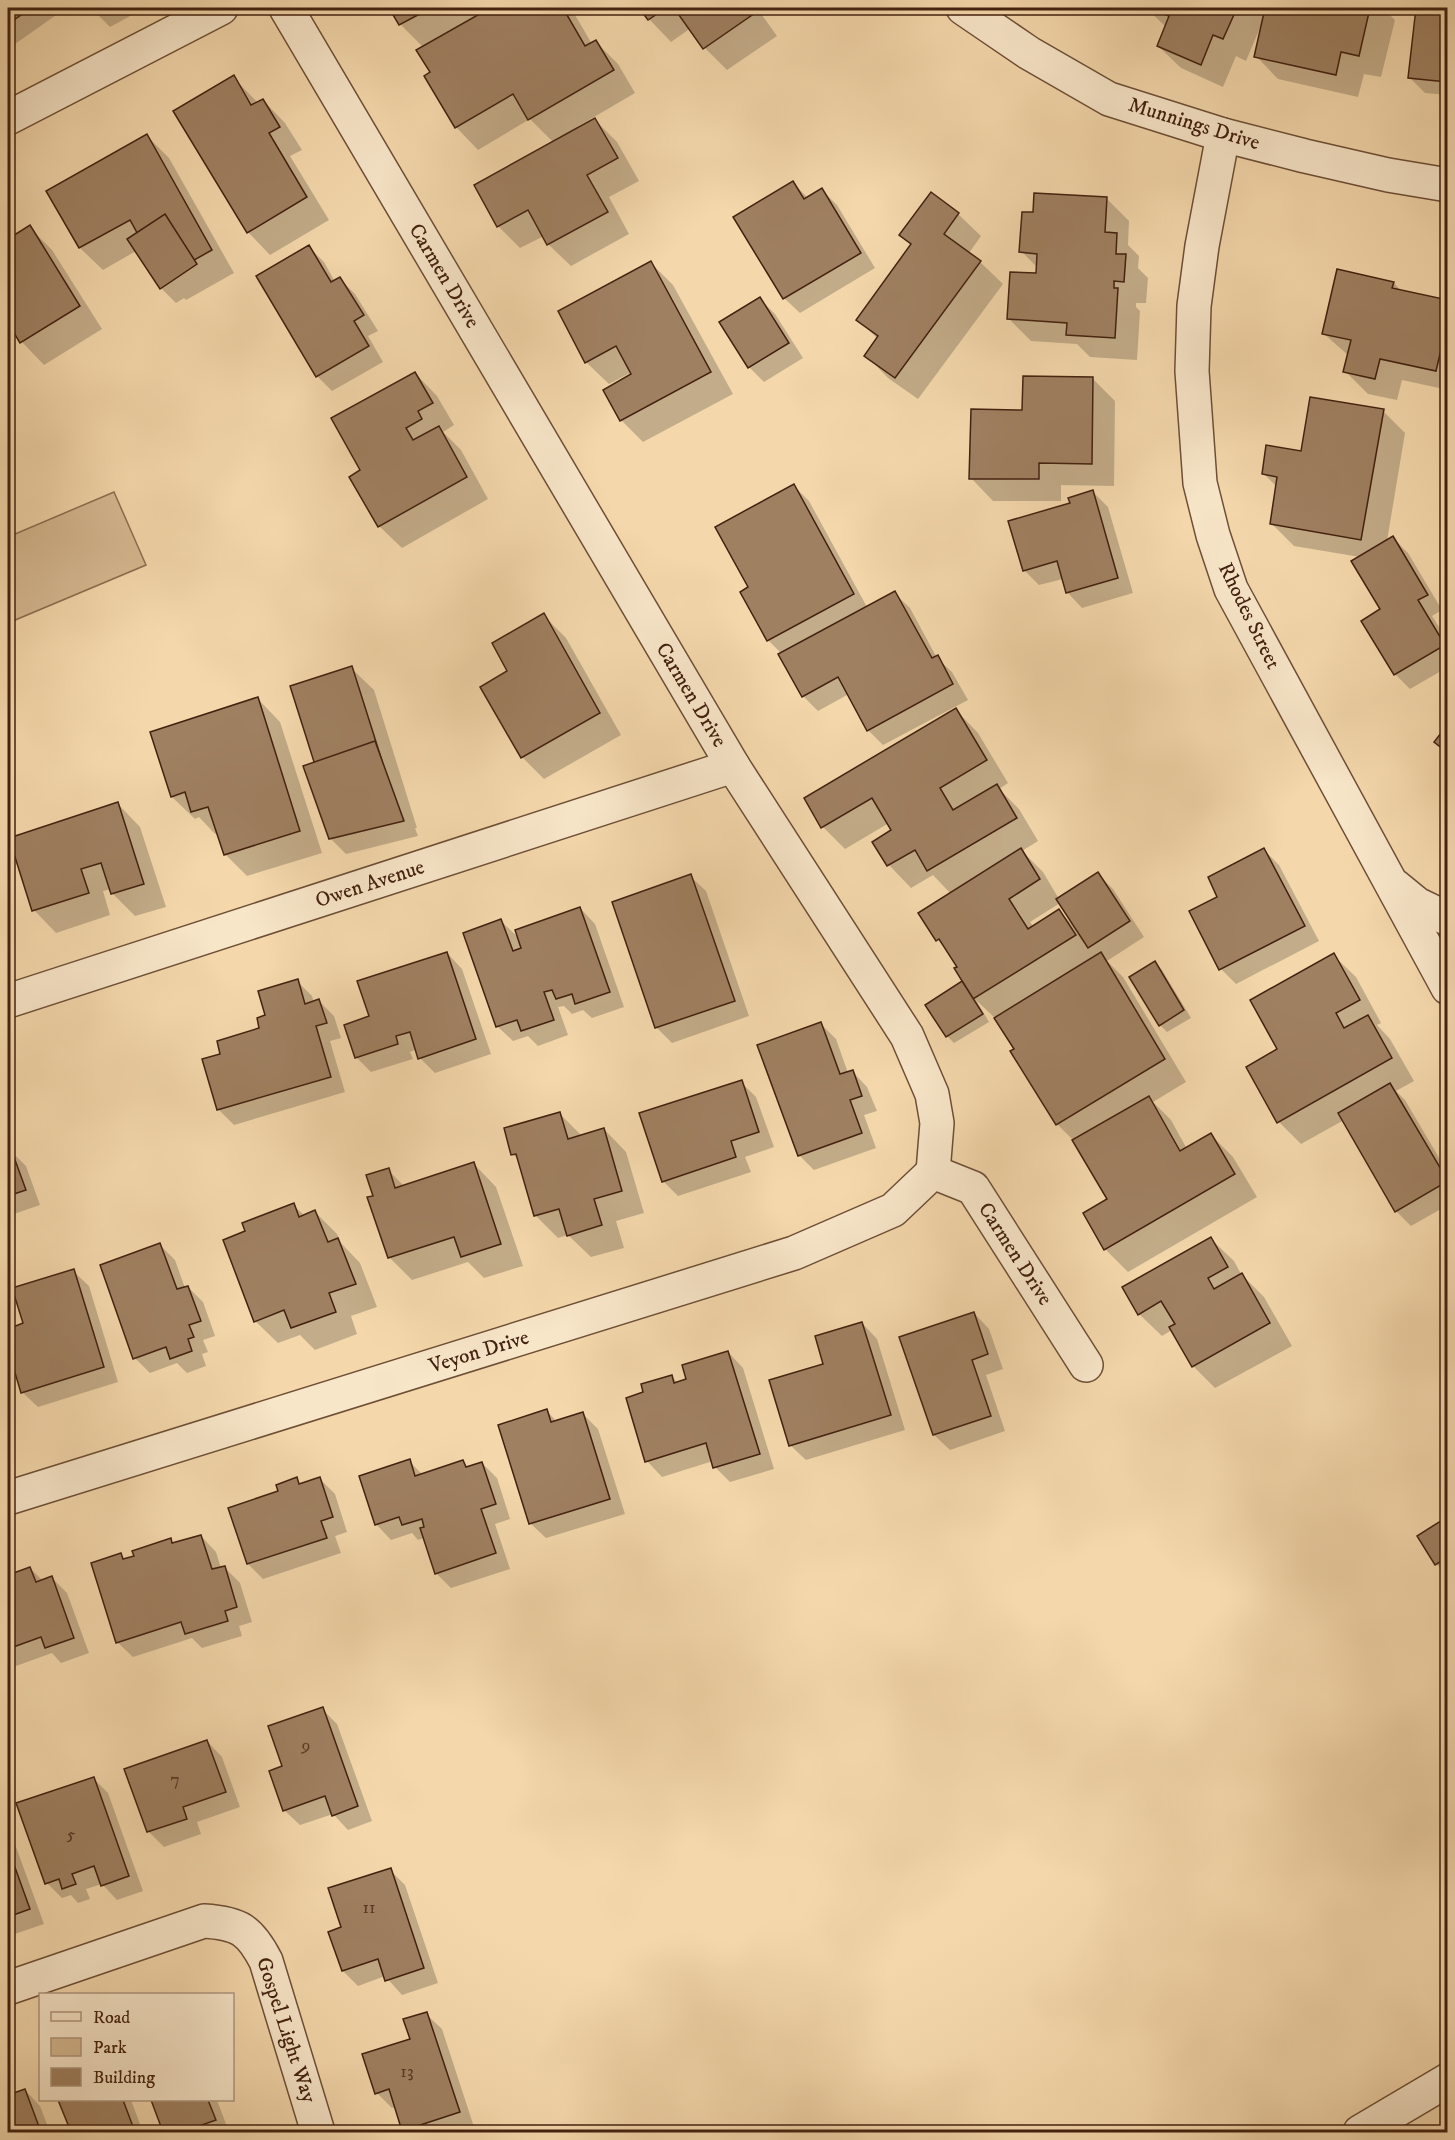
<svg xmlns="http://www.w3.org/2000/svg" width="1455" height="2140" font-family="'IM FELL DW Pica',serif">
<rect width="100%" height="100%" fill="#f4d8ac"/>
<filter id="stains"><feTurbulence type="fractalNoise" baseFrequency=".00333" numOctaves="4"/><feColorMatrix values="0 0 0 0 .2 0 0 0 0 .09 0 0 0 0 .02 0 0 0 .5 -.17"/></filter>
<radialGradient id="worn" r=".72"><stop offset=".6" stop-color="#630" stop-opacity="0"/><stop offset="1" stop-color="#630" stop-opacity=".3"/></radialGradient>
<path fill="#d6b991" stroke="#8c6d50" stroke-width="1.5" d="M114,492L146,565L8,623V537Z"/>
<g fill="#0003" fill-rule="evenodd">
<path d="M8,8H56L59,13L8,49Z"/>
<path d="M91,8H145L110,27Z"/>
<path d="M391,8H571L592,44L596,42L618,64L635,93L577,127L578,129L595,120L617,142L639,181L609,197L629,234L571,266L548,244L544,236L520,248L498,226L554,143L530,119L478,150L456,127L432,73L424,48L400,24Z"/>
<path d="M641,8H757L777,36L727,70L705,48L691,28L671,42L649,19Z"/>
<path d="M1146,8H1383L1395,20L1381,77L1364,74L1358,97L1278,79L1256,56L1262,23L1246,61L1236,56L1223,87L1181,68L1158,46L1165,26Z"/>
<path d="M1417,8H1448V95L1425,93L1410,78Z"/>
<path d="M233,77L258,103L263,100L285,123L302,150L290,156L329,220L270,255L248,232Z"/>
<path d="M147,136L169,158L234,273L186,300L184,298L176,303L161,288L136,251L103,270L80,248L48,191Z"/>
<path d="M793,183L808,198L822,190L837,205L875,268L800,313L784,298L735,217Z"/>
<path d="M931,194L958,214L981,236L969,253L980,262L1003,284L918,399L888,378L866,355L878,339L858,320L912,246L901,235Z"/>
<path d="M1107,199L1129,221L1128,245L1139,256L1138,268L1148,278L1146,303H1136V307L1140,311L1137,360L1090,357L1077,344L1031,341L1008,318L1037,275L1038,268L1021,251L1034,214Z"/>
<path d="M29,227L52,250L102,329L44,365L22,342L14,330L8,334V238L9,240Z"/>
<path d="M309,247L324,262L335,282L340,279L355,294L378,331L368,336L383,362L332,391L317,376Z"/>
<path d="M651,263L673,285L733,394L643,442L621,420L633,375L632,372L609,384L586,362Z"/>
<path d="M1394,283L1402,292L1448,302V390L1402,380L1397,400L1368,394L1345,371L1349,356L1323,333Z"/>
<path d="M760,299L775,314L803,358L764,382L749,367Z"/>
<path d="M415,373L437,396L454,425L443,432L461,450L488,499L402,548L379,526L362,471Z"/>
<path d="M1093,379L1115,401L1114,486L1061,485V501H993L971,478L1024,411Z"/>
<path d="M1383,411L1405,433L1387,541L1393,538L1408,553L1442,610L1432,616L1448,641V667L1410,689L1395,674L1382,610L1360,557L1294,546L1271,523L1277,487L1263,473Z"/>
<path d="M794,486L809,501L867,607L894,593L910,608L937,658L952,672L968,700L883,745L868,730L849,694L818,711L803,696L782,654L768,640L750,588Z"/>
<path d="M1093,492L1108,507L1133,593L1082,608L1067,592L1063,579L1039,585L1024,570L1072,504Z"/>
<path d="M543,615L566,638L621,735L544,779L522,757L509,672Z"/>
<path d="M351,668L374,690L417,828H415L418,836L346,854L331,839L316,763Z"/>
<path d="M1448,685V700L1441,694Z"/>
<path d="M258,699L280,722L322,853L247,876L225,854L218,833L215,834L199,817L195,819L172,797L152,732Z"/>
<path d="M956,710L978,733L1008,783L999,789L1019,809L1038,841L1022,851L1043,872L1059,899L1098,874L1113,889L1144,937L1107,961L1123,977L1186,1082L1153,1102L1171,1120L1187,1149L1211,1135L1233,1157L1257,1197L1128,1272L1105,1249L1109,1199L1075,1142L1057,1124L1016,1049L997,1020L976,1000L989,1022L954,1043L947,1036L967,988L959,967L948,950L938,940L951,894L933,875L911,888L889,865L874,842L894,830L889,823L845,849L823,827ZM1060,903L1073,925L1059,911L1034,927L1030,922Z"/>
<path d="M118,804L140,827L166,907L135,916L113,894L111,889L103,891L110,915L56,933L34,910Z"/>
<path d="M1264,850L1279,865L1319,941L1236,984L1221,969L1219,897Z"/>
<path d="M690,876L706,891L749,1016L672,1043L657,1028L614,903Z"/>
<path d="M580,908L595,924L624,1007L592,1018L583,1010L572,1014L564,1006L558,1007L568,1035L538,1046L528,1036L513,1041L497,1026L501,921L520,939Z"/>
<path d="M447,953L462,969L491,1054L435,1073L420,1058L417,1049L410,1052L413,1059L371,1072L356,1057L371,1017Z"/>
<path d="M1333,955L1356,977L1381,1023L1377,1025L1390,1039L1414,1081L1396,1091L1405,1100L1448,1173V1205L1411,1226L1396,1211L1344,1120L1301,1144L1279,1122L1280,1050Z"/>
<path d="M1155,963L1162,970L1191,1018L1167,1032L1160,1025Z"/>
<path d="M297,981L312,996L314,1003L319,1001L334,1016L341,1038L330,1041L345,1092L234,1125L218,1109L266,1016Z"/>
<path d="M821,1024L836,1039L848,1073L852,1071L867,1087L877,1111L864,1115L876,1148L814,1170L799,1155Z"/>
<path d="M741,1082L756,1097L774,1147L745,1157L751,1172L678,1196L663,1181Z"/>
<path d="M560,1114L582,1136L604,1129L626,1152L644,1213L616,1221L624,1248L591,1257L568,1235L558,1238L535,1215L520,1161L513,1154Z"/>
<path d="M11,1151L26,1166L40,1205L8,1216V1152Z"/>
<path d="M474,1164L496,1187L523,1266L484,1278L468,1262L412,1280L389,1257L375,1197L388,1170L405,1187Z"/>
<path d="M293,1205L305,1216L315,1212L337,1234L341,1243L360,1263L377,1307L351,1316L357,1334L315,1350L300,1335L278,1343L255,1321L247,1232Z"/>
<path d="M1211,1239L1234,1261L1241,1274L1264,1297L1292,1346L1215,1388L1193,1366L1172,1330L1162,1336L1139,1314Z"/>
<path d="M160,1245L175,1260L185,1288L188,1287L203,1302L215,1336L203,1340L208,1352L202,1354L206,1366L187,1373L177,1363L150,1373L135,1358Z"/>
<path d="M73,1271L89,1286L118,1382L38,1407L22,1392L8,1344V1330L25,1324Z"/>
<path d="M974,1313L989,1329L1003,1369L986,1375L1005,1431L950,1450L934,1435L901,1338Z"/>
<path d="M862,1323L877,1339L905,1430L806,1460L790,1445L825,1365Z"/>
<path d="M728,1352L743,1368L774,1469L730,1482L715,1467L713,1461L662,1477L647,1461L645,1393L671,1376L678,1383L688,1380Z"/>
<path d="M547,1411L557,1422L583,1414L598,1429L625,1514L546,1538L530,1523Z"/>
<path d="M409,1461L423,1475L463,1462L468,1467L482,1463L497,1478L510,1519L495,1524L510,1569L451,1588L436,1573L424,1538L418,1540L412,1533L391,1540L376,1524Z"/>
<path d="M296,1479L302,1485L320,1479L335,1494L347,1532L335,1536L341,1553L263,1579L248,1564Z"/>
<path d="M1447,1518L1448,1569L1444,1571L1436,1564Z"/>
<path d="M201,1536L216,1552L221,1568L224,1567L240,1583L252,1622L239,1626L242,1636L202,1648L192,1638L133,1657L117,1642L120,1555L125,1560L136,1557L170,1540L175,1544Z"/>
<path d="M30,1568L43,1581L52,1578L67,1593L89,1653L61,1663L52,1653L16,1666L8,1657V1576Z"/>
<path d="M322,1709L337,1724L372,1821L348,1830L333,1814L300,1825L284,1810V1767Z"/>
<path d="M207,1741L222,1757L240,1807L197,1822L201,1834L164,1847L148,1831Z"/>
<path d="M93,1778L108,1793L143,1891L117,1900L102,1884L86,1889L90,1899L78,1903L71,1895L62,1898L47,1883Z"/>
<path d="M8,1829L11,1833L44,1924L12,1935L8,1931Z"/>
<path d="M390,1870L405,1885L438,1983L402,1995L385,1976L358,1986L343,1971V1928Z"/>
<path d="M426,2014L442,2029L474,2127L457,2132H406L396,2107L392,2108L377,2093Z"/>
<path d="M25,2090L40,2106L50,2132H8V2097Z"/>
<path d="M60,2100H131L143,2132H72Z"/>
<path d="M152,2100H217L229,2132H164Z"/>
</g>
<g fill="#9f8061" stroke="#42210f" stroke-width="1.5">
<path d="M8,8H31L8,24Z"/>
<path d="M389,8H431L399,25Z"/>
<path d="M490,8H563L585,46L596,40L614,70L528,120L513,94L455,128L424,76L430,72L416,50Z"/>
<path d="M639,8H666L648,20Z"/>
<path d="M674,8H752L755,13L703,49Z"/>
<path d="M1148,8H1237L1223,39L1213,35L1201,65L1157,46L1169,16Z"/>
<path d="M1265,8H1370L1359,56L1341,52L1336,75L1254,57Z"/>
<path d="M1416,8H1448L1447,82L1408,78Z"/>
<path d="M234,75L251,105L263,99L280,127L269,133L307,197L247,233L173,111Z"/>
<path d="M595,118L618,158L587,175L608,212L547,245L528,210L497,227L474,185Z"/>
<path d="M147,134L212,250L162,278L130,220L79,248L46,191Z"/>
<path d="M793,181L804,199L822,188L861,253L783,299L733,217Z"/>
<path d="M931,192L959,213L944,234L981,261L895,378L864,356L878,336L856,320L911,244L899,235Z"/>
<path d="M1034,193L1107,197L1105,232L1117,233L1116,254H1126L1124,282L1114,281V288H1118L1115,338L1066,335L1067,323L1007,319L1010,272L1036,273L1037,254L1019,252L1022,212H1033Z"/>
<path d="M165,214L197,264L160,289L127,239Z"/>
<path d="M30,225L80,306L20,343L8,323V239Z"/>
<path d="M309,245L331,282L340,277L364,315L354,321L369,346L316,377L256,276Z"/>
<path d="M651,261L711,372L620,421L603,390L631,374L616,346L585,363L558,311Z"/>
<path d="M1337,269L1394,282L1392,288L1448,300V320L1436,371L1380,359L1375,379L1343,372L1351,340L1322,334Z"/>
<path d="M760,297L789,343L748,368L719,322Z"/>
<path d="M415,372L433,403L418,411L422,419L406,428L413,440L439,426L467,477L378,527L349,477L360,470L331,418Z"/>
<path d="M1023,376L1093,377L1092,464L1039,463V479H969L971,409L1022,410Z"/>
<path d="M1310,397L1384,409L1361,540L1270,524L1277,477L1262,474L1266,445L1301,451Z"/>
<path d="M794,484L854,594L767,641L740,592L748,587L715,527Z"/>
<path d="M1093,490L1118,578L1066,593L1057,561L1023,571L1008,521L1070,503L1068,498Z"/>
<path d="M1393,536L1428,595L1418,600L1445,645L1394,675L1361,621L1380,609L1351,561Z"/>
<path d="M895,591L932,658L938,655L953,684L867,731L838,677L802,697L778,654Z"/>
<path d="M544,613L600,713L521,758L480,687L507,671L492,643Z"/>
<path d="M352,666L396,805L334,825L290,686Z"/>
<path d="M258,697L300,831L224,855L208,807L191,812L185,792L171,797L150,732Z"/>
<path d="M956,708L987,760L940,788L953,810L997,784L1017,818L927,871L915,850L887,866L872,842L891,830L872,798L821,828L804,798Z"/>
<path d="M1448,724V753L1434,742Z"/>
<path d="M375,741L404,821L329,839L303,766Z"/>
<path d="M118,802L144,884L111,894L101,863L81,869L89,893L32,911L9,838Z"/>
<path d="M1021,848L1040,879L1009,899L1028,929L1059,909L1076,935L973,999L954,968L957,967L939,939L936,941L918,913Z"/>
<path d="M1264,848L1305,926L1219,970L1189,911L1217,897L1208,877Z"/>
<path d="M1098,872L1130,921L1088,948L1056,899Z"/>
<path d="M691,874L735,1001L655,1028L612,902Z"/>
<path d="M580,907L610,992L575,1004L572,994L556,999L552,990L544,992L554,1020L521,1031L517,1020L496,1027L463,933L501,919L513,951L521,948L515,930Z"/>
<path d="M447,952L476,1039L418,1059L410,1032L396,1036L398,1044L355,1058L344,1025L369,1016L357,981Z"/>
<path d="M1101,952L1165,1059L1056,1125L1010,1051L1014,1049L994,1018Z"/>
<path d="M1334,953L1360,1000L1336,1013L1344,1028L1368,1015L1392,1058L1277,1123L1246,1067L1277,1049L1250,1000Z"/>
<path d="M1155,961L1184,1010L1159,1026L1129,977Z"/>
<path d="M298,979L305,1004L319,999L327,1023L316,1026L331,1077L217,1110L202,1059L220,1054L217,1041L259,1028L257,1018L265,1015L258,991Z"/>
<path d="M962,981L983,1014L946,1037L925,1005Z"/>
<path d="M821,1022L840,1074L853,1070L862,1096L850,1100L862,1133L798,1156L757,1045Z"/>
<path d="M742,1080L759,1132L731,1141L736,1157L662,1182L639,1113Z"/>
<path d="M1390,1083L1448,1181L1395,1212L1338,1113Z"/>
<path d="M1149,1096L1180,1151L1211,1133L1235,1174L1104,1250L1083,1213L1107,1199L1072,1140Z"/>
<path d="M560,1112L568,1139L604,1128L622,1191L594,1199L602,1225L567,1236L559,1209L534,1216L516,1154L511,1155L504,1128Z"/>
<path d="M11,1149L26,1190L8,1196V1151Z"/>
<path d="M474,1162L501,1244L461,1257L454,1237L388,1258L367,1197L373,1196L366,1175L389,1168L395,1188Z"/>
<path d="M294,1203L299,1217L315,1210L328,1242L338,1238L356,1284L329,1293L336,1312L291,1328L284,1310L254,1322L223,1240L245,1231L242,1223Z"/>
<path d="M1211,1237L1228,1267L1208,1278L1214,1289L1242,1273L1270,1323L1192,1367L1169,1327L1175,1324L1161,1301L1138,1315L1122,1287Z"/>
<path d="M160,1243L177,1289L188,1286L201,1321L189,1325L194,1337L188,1339L192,1351L170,1359L166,1347L133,1359L100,1265Z"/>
<path d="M74,1269L104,1367L21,1393L8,1349V1329L23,1323L12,1288Z"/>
<path d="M974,1312L988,1354L972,1360L991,1416L933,1435L899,1337Z"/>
<path d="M862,1322L891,1415L789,1446L769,1380L823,1364L815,1336Z"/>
<path d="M728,1351L760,1454L713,1468L706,1443L645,1462L626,1398L643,1392L641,1384L672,1375L674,1383L686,1379L682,1365Z"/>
<path d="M547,1409L551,1422L583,1412L610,1499L529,1524L498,1425Z"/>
<path d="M410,1459L415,1476L463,1460L466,1467L482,1462L496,1504L481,1509L496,1553L435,1574L420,1528L424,1527L422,1519L402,1525L399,1517L375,1525L359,1476Z"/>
<path d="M297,1477L299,1484L320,1477L333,1517L321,1521L327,1538L247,1564L228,1508L278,1491L276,1485Z"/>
<path d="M1447,1517L1448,1557L1435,1565L1417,1536Z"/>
<path d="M201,1535L212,1569L225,1566L237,1607L225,1611L228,1621L185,1634L181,1622L116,1643L91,1563L121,1553L123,1559L134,1556L132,1551L171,1538L172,1543Z"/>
<path d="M30,1567L36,1582L52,1576L74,1638L45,1648L41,1637L8,1649V1575Z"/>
<path d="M323,1707L358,1806L332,1816L325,1796L283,1811L269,1771L282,1766L268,1726Z"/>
<path d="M207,1740L226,1792L183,1807L187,1819L147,1832L124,1769Z"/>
<path d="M94,1777L129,1876L101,1886L94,1866L72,1874L76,1884L62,1889L59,1879L45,1884L16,1803Z"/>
<path d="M8,1848L30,1909L8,1917Z"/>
<path d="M391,1868L424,1968L385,1981L378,1959L342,1971L328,1932L341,1927L328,1888Z"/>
<path d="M427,2012L460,2112L402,2131L389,2089L375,2094L362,2054L410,2039L403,2019Z"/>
<path d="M25,2089L41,2132H8V2095Z"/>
<path d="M58,2100H123L135,2132H71Z"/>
<path d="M151,2100H208L216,2120L182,2132H163Z"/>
</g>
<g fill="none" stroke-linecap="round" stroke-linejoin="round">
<g stroke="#6e4f36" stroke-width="36">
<g id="minor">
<path d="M286,8L733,766L907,1036L932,1094L937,1123L933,1172"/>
<path d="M963,8L1029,53L1109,99L1223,135L1305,156L1388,175L1448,185"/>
<path d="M8,118L221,8"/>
<path d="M1223,135L1202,246L1194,306L1192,371L1200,483L1213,535L1231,589L1448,988"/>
<path d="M1395,886L1417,904L1448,919"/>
<path d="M8,1001L733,766"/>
<path d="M933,1172L973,1188L1086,1365"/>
<path d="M8,1498L794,1253L893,1210L933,1172"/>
<path d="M8,1988L204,1921C239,1923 250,1930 266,1961L318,2132"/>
<path d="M1360,2132L1448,2080"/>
</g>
</g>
<use href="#minor" stroke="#f8e6c9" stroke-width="33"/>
</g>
<g text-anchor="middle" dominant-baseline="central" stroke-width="4.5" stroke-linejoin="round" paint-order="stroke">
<g font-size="18" fill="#593924">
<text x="306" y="1746">9</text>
<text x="175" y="1780">7</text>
<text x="71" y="1835">5</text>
<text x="369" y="1908">11</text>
<text x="407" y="2072">13</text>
</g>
<g font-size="21" fill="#42210f" stroke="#f8e6c9">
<text transform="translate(1194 124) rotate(17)">Munnings Drive</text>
<text transform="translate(444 276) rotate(59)">Carmen Drive</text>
<text transform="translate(1249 616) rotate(64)">Rhodes Street</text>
<text transform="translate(691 695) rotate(59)">Carmen Drive</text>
<text transform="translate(370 884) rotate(-18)">Owen Avenue</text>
<text transform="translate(1015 1254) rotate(57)">Carmen Drive</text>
<text transform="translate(479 1352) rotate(-17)">Veyon Drive</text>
<text transform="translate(286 2030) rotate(72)">Gospel Light Way</text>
</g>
</g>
<rect width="1455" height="2140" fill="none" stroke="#f4d8ac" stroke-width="30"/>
<rect x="9" y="9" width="1437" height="2122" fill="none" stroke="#42210f" stroke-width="3"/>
<rect x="15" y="15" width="1425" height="2110" fill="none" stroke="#42210f" stroke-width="1.5"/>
<rect x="39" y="1993" width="195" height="108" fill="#f8e6c9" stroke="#af977f" stroke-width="1.5"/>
<rect x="51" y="2012" width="30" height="9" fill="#f8e6c9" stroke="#af977f" stroke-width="1.5"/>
<text x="93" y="2023" font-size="18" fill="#42210f">Road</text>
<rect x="51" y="2038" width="30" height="18" fill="#d6b991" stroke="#af977f" stroke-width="1.5"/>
<text x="93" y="2053" font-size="18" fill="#42210f">Park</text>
<rect x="51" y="2068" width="30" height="18" fill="#9f8061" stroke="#af977f" stroke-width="1.5"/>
<text x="93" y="2083" font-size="18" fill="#42210f">Building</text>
<rect width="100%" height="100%" filter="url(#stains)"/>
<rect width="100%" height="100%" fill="url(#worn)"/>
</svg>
